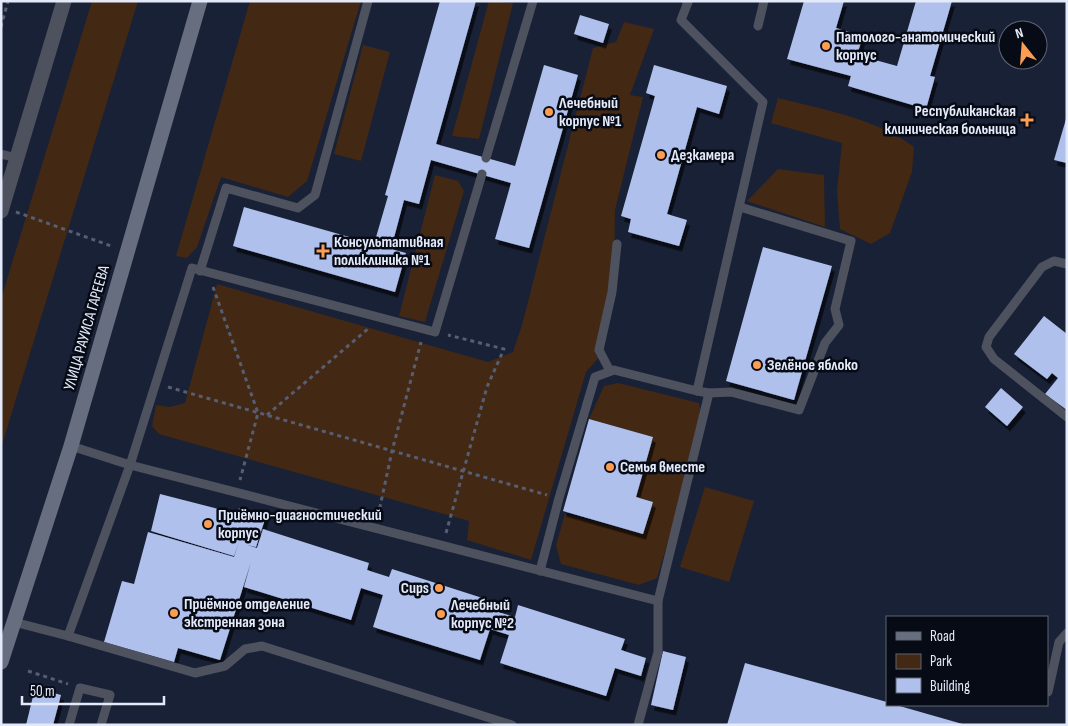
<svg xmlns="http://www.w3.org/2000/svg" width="1068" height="726" font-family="'Sofia Sans Condensed',sans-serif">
<defs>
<filter id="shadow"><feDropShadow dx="3" dy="5.5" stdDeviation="0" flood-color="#0009"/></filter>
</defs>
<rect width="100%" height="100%" fill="#192137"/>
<g fill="#432813">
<path d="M92,1H138L1,448V299Z"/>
<path d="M250,1H361L307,181L288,197L221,177L197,247L187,258L176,256Z"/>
<path d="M489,1L513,3L479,139L452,136Z"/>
<path d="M624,22L654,29L630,95L643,97L615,210L614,302L600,356L586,372L531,560L467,540L469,521L159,434L152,426L156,405L170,407L185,403L217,284L488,362L513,352L522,325L593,48L616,42Z"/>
<path d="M363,45L390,52L361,161L334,154Z"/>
<path d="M778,98C825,110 875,118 914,147L912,172L890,233L871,244L840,229L837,190L842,143L771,123Z"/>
<path d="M778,169L824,175L825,227L747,201Z"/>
<path d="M435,175L458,181L464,191L425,322L399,316Z"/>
<path d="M618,383L699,403L703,424L657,578L639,585L561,564L556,545L565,514L643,534L653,502L636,497L653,437L589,419L604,386Z"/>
<path d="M705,487L754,501L729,582L680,567Z"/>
</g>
<g fill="#afc0ec" filter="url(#shadow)">
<path d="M440,1H476L436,144L515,166L544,65L578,75L529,248L495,239L511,183L431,160L419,204L404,200L391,249L406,253L395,292L233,246L244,207L374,244L388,196L385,195Z"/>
<path d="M804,1H844L836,28L863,36L857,55L897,66L916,1H952L930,76L935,77L926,109L848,86L851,76L787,59Z"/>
<path d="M580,15L609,24L603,43L574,34Z"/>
<path d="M654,65L727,86L719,114L697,107L667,214L687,220L679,246L628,232L631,219L621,216L655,96L646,93Z"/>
<path d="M1066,119H1067V163L1054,160Z"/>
<path d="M763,247L832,266L794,400L726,381Z"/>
<path d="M1044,316L1067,334V410L1045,394L1058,378L1052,373L1047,379L1014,354Z"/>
<path d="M1001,388L1023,407L1007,426L985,407Z"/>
<path d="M589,419L653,437L636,497L653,502L643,534L563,511Z"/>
<path d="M160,494L238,514L239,508L266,516L256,547L247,545L257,548L263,529L369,563L367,570L389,577L392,569L498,603L495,611L515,617L518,605L625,639L621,650L646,658L641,676L615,668L606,696L500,663L509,635L490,629L480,660L373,627L383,595L361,588L351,620L244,587L251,562L220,660L178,648L174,662L104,642L122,581L134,584L148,532L234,557L239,542L234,556L151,531Z"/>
<path d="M663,651L686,657L673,710L651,705Z"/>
<path d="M745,663L887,702V705H896L966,725H727Z"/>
<path d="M35,688L61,695L53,725H26Z"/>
</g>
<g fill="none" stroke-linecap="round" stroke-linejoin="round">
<g stroke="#575e73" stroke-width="3" stroke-dasharray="4 4" stroke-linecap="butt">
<path d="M1,27L8,1"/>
<path d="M16,212L114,247"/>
<path d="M213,287L258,413L240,480"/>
<path d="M168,387L547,495"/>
<path d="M267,415L369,328"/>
<path d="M378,516L392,451L421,342"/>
<path d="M446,533L487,387L504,349L448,335"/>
<path d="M28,671L68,684"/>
</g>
<g stroke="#4e525e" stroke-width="9">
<path d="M758,26L764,1"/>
<path d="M1,154L17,158"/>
<path d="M486,158L533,1"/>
<path d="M482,174L435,332L192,268L130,465L68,636L195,673L225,666L245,649L262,646L512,725"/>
<path d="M1067,264L1054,261L1042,267L989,337L986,347L994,359L1067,417"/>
<path d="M200,271L226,188L298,208L315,195L368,1"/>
<path d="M610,371L599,350L612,292L617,244"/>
<path d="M709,393L731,392L799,410L825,343L839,325L835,309L851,241L740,207"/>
<path d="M71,446L130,465L658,601"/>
<path d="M540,571L559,498L595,377L614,370L697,391"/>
<path d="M14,622L68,636"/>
<path d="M1048,692L1059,642L1067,633"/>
<path d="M69,725L80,688L110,695L101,725"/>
<path d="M638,725L658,652V601L709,393L697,391L763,102L681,20L688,2L686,1"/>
</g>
<path stroke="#4e525e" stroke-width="15" d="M1,211L64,1"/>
<path stroke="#666e80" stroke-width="15" d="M1,662L71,446L200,1"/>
</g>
<g fill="#fc9d52" stroke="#070b15" stroke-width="2">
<circle cx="826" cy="46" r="5"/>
<circle cx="549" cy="112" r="5"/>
<path d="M1024.5 112.5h5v5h5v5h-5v5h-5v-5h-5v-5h5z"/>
<circle cx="661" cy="155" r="5"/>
<path d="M320.5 243.5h5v5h5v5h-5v5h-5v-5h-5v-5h5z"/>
<circle cx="757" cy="365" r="5"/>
<circle cx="610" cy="467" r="5"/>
<circle cx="208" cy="524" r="5"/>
<circle cx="439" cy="588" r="5"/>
<circle cx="174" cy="613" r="5"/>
<circle cx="441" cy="614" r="5"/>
</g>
<g text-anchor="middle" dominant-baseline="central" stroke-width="5" stroke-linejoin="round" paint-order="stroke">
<g font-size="16" font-weight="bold" fill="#e4eafa" stroke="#070b15" text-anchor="start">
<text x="836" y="37">Патолого-анатомический<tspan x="836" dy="18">корпус</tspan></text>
<text x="559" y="103">Лечебный<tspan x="559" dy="18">корпус №1</tspan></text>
<text x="1016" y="111" text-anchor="end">Республиканская<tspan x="1016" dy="18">клиническая больница</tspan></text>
<text x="671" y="155">Дезкамера</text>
<text x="334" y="242">Консультативная<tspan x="334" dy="18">поликлиника №1</tspan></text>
<text x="767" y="365">Зелёное яблоко</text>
<text x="620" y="467">Семья вместе</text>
<text x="218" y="515">Приёмно-диагностический<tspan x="218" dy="18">корпус</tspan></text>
<text x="429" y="588" text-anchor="end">Cups</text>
<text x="184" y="604">Приёмное отделение<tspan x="184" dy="18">экстренная зона</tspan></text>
<text x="451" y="605">Лечебный<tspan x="451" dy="18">корпус №2</tspan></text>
</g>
<g font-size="16" fill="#e4eafa" stroke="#070b15">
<text transform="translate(87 328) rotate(-74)">УЛИЦА РАУИСА ГАРЕЕВА</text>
</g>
</g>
<rect width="1068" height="726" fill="none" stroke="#e4eafa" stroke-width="5"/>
<rect x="886" y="616" width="162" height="90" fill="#070b15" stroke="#5f6471"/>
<rect x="896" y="632" width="25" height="8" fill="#666e80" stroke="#5f6471"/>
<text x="930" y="641" font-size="15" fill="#e4eafa">Road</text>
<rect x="896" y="654" width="25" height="15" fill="#432813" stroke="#5f6471"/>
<text x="930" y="666" font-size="15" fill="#e4eafa">Park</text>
<rect x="896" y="678" width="25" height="15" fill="#afc0ec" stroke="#5f6471"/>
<text x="930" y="691" font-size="15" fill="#e4eafa">Building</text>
<g transform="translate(1023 45) rotate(343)"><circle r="24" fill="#070b15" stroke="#5f6471"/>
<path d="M0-4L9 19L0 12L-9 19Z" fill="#fc9d52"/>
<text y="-8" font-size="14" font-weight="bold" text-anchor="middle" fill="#e4eafa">N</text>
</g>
<path d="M22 696v8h142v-8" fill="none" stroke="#e4eafa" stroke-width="2.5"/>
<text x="30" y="696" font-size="15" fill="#e4eafa" stroke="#070b15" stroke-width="4" paint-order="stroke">50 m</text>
</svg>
